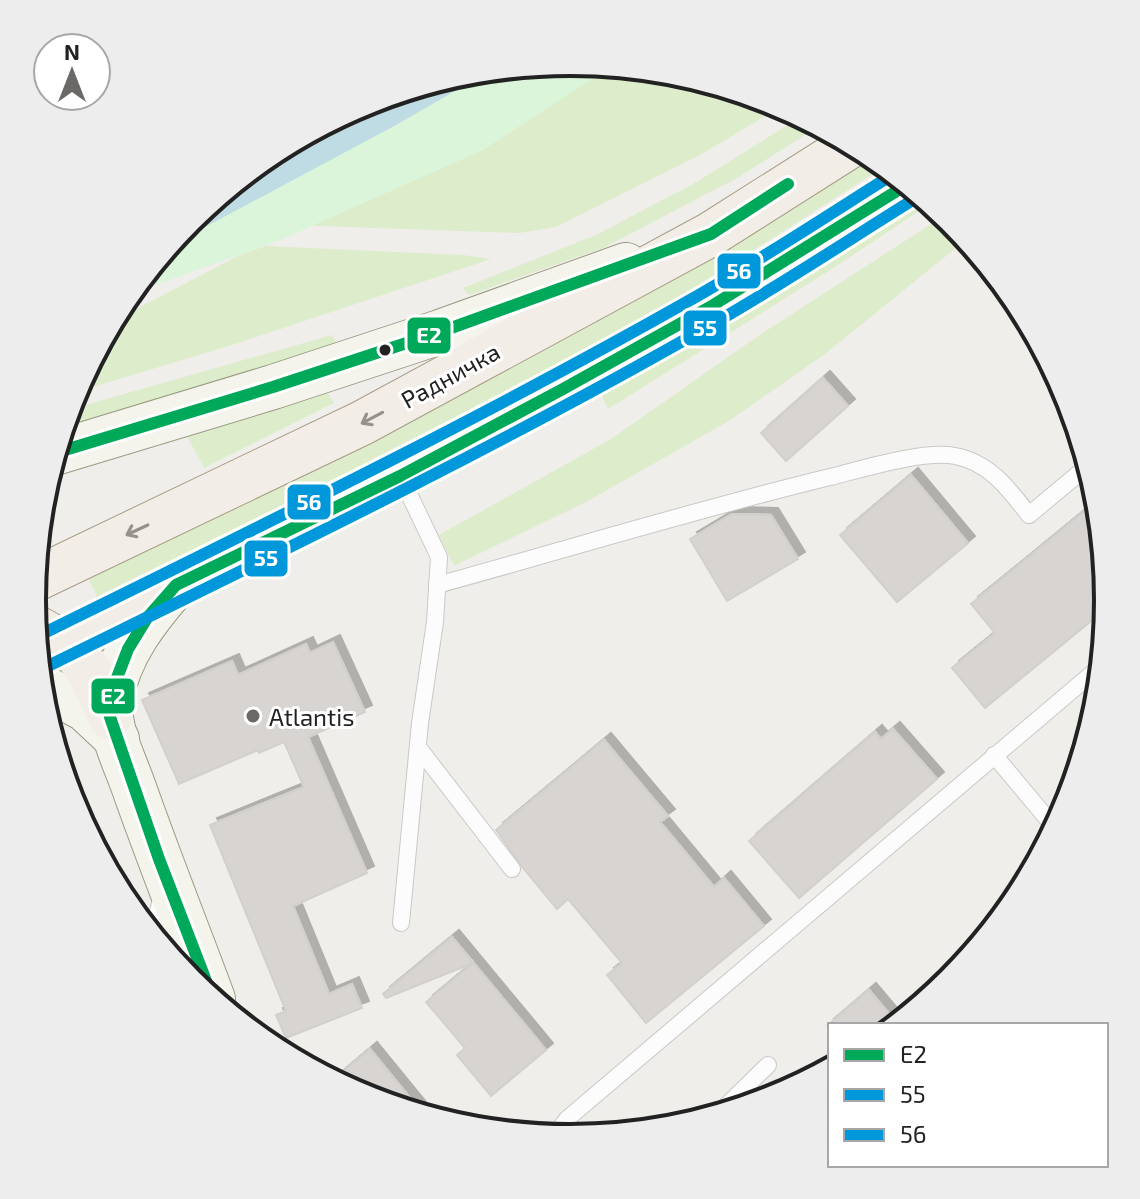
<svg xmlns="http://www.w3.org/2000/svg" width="1140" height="1199" font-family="'Exo 2',sans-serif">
<defs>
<filter id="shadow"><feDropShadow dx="7" dy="-7" stdDeviation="0" flood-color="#0004"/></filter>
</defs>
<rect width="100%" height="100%" fill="#f0eeeb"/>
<g fill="#ddeccb">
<path d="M587,63L675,72L782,106L700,155L556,227L519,233L290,225Z"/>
<path d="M802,116L819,126L739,177L603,248L469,295L463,288L596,235L693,184Z"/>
<path d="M868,152L885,166L688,292L495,400L98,599L87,576Z"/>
<path d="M920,194L931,203L835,267L608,409L601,394L690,341Z"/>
<path d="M945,215L967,239L825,354L729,421L586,502L454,566L439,535L611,439L758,336Z"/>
<path d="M265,246L463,255L491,259L235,344L73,393L111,322L240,255Z"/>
<path d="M332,335L338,346L59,439L68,410Z"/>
<path d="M327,392L334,403L204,468L187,436Z"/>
</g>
<path fill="#daf5da" d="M570,62L612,66L483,150L283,239L128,295L190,219L271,152L365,102L465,72Z"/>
<path fill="#bfdbe3" d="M493,69L396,125L166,248C242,156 375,81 493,69Z"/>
<g fill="#d7d4d2" stroke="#d3d0cc" stroke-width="2" filter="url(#shadow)">
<path d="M823,378L848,406L786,461L761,433Z"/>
<path d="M911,475L968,543L897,602L840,535Z"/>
<path d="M1098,500L1107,608L985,708L952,668L995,633L971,604Z"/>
<path d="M732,514L771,515L798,559L727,601L690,539Z"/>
<path d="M333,642L365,712L308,737L367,873L293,906L329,994L352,984L362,1008L286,1038L276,1015L286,1011L210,825L304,787L284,742L259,753L258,750L179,784L142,700L232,661L238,675L306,644L310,653Z"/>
<path d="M893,729L937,779L799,898L749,841L875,732L881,739Z"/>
<path d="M604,740L668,816L660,822L714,887L724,878L764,926L646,1023L607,975L622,963L568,899L557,909L523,868L496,830Z"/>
<path d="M452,937L546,1050L491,1096L457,1055L465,1048L426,1002L473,963L386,998L383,994Z"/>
<path d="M869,990L897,1023L828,1025Z"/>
<path d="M370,1049L424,1115L364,1096L333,1080Z"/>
</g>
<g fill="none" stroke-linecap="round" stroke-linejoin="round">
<g stroke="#c9c8c7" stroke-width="18">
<g id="lane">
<path d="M401,477L439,557L435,622L420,723L401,923"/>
<path d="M437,585C568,549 698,509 830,477C862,469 924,450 955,456C989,462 1009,489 1029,515L1089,465"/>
<path d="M418,747L512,869"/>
<path d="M994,755L1055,828"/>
<path d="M152,934L162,896"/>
<path d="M718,1114L768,1065"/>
<path d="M554,1136L567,1119L1102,665"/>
</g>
</g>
<g stroke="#999a82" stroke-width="46">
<g id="secondary">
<path d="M55,453L273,387L440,332L626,265"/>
<path d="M176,585C147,618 118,655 111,700C107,728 125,762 134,788C159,859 187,929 213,999"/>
<path d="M41,686L85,709L117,739"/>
</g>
</g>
<g stroke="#a79c86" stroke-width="46">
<g id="primary">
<path d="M34,580L362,423L711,234L853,144"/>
<path d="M39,629C88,655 88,668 110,717"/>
<path d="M37,654L400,476L563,389L710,307L908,184"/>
</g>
</g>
<use href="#lane" stroke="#fdfcfc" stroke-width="16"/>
<use href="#secondary" stroke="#f4f4ed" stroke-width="44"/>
<use href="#primary" stroke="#f3ede7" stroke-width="44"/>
<g stroke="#fff" stroke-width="18">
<g id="bus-1">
<path d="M55,453L273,387L440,332L711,234L788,184"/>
<path d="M213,999L159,859L110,717L115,683L128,649L147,618L176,585L400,476L563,389L710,307L908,184"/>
</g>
</g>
<g stroke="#fff" stroke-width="18">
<path id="bus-2" d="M44,668C270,557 497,448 716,322C784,283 850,239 916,198"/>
</g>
<g stroke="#fff" stroke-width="18">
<path id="bus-3" d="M36,637C259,527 483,418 699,295C765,257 830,214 895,173"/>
</g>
<use href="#bus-1" stroke="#00a859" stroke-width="12"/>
<use href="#bus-2" stroke="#0098da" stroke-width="12"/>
<use href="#bus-3" stroke="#0098da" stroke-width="12"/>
</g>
<defs><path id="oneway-shaft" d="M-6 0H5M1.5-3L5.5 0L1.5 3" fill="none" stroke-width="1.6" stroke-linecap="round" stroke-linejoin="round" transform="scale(2)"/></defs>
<g stroke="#95928e">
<use href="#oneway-shaft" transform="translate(372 418) rotate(152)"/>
<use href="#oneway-shaft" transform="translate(137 530) rotate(155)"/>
</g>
<circle fill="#222" stroke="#fff" stroke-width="3" cx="385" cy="350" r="7"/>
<circle fill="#6a6968" stroke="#fff" stroke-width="3" cx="253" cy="716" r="8"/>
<g text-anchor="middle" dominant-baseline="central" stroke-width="6" stroke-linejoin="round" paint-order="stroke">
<g font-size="24" fill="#222" stroke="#fff">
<text transform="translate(450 375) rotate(-29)">Радничка</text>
</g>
<g font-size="24" fill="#222" stroke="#fff" text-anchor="start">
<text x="269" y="716">Atlantis</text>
</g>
</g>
<path d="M0 0H1140V1199H0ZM46 600a524 524 0 1 1 1048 0a524 524 0 1 1-1048 0Z" fill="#ededed" fill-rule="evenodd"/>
<path fill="none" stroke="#222" stroke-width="4" d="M46 600a524 524 0 1 1 1048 0a524 524 0 1 1-1048 0Z"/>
<g stroke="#fff" stroke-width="3">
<rect x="716" y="252" width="46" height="38" rx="8" fill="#0098da"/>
<rect x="682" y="309" width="46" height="38" rx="8" fill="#0098da"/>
<rect x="406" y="316" width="46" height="39" rx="8" fill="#00a859"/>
<rect x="286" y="483" width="46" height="38" rx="8" fill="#0098da"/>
<rect x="243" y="539" width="46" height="39" rx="8" fill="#0098da"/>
<rect x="90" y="677" width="46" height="38" rx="8" fill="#00a859"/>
</g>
<g font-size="22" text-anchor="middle" font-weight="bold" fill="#fff">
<text x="739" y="279">56</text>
<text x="705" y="336">55</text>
<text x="429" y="343">E2</text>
<text x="309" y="510">56</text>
<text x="266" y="566">55</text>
<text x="113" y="704">E2</text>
</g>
<rect x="828" y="1023" width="280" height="144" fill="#ffffff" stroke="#a7a7a7" stroke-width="2"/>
<rect x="844" y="1049" width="40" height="12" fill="#00a859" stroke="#a7a7a7" stroke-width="2"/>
<text x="900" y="1063" font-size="24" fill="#222222">E2</text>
<rect x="844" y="1089" width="40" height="12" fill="#0098da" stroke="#a7a7a7" stroke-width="2"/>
<text x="900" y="1103" font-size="24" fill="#222222">55</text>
<rect x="844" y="1129" width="40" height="12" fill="#0098da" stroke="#a7a7a7" stroke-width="2"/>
<text x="900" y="1143" font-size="24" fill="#222222">56</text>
<g transform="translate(72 72)"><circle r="38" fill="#ffffff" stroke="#a7a7a7" stroke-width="2"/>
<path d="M0-6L14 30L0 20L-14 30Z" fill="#6a6968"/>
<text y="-12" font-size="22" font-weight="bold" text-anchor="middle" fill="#222222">N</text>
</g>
</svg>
